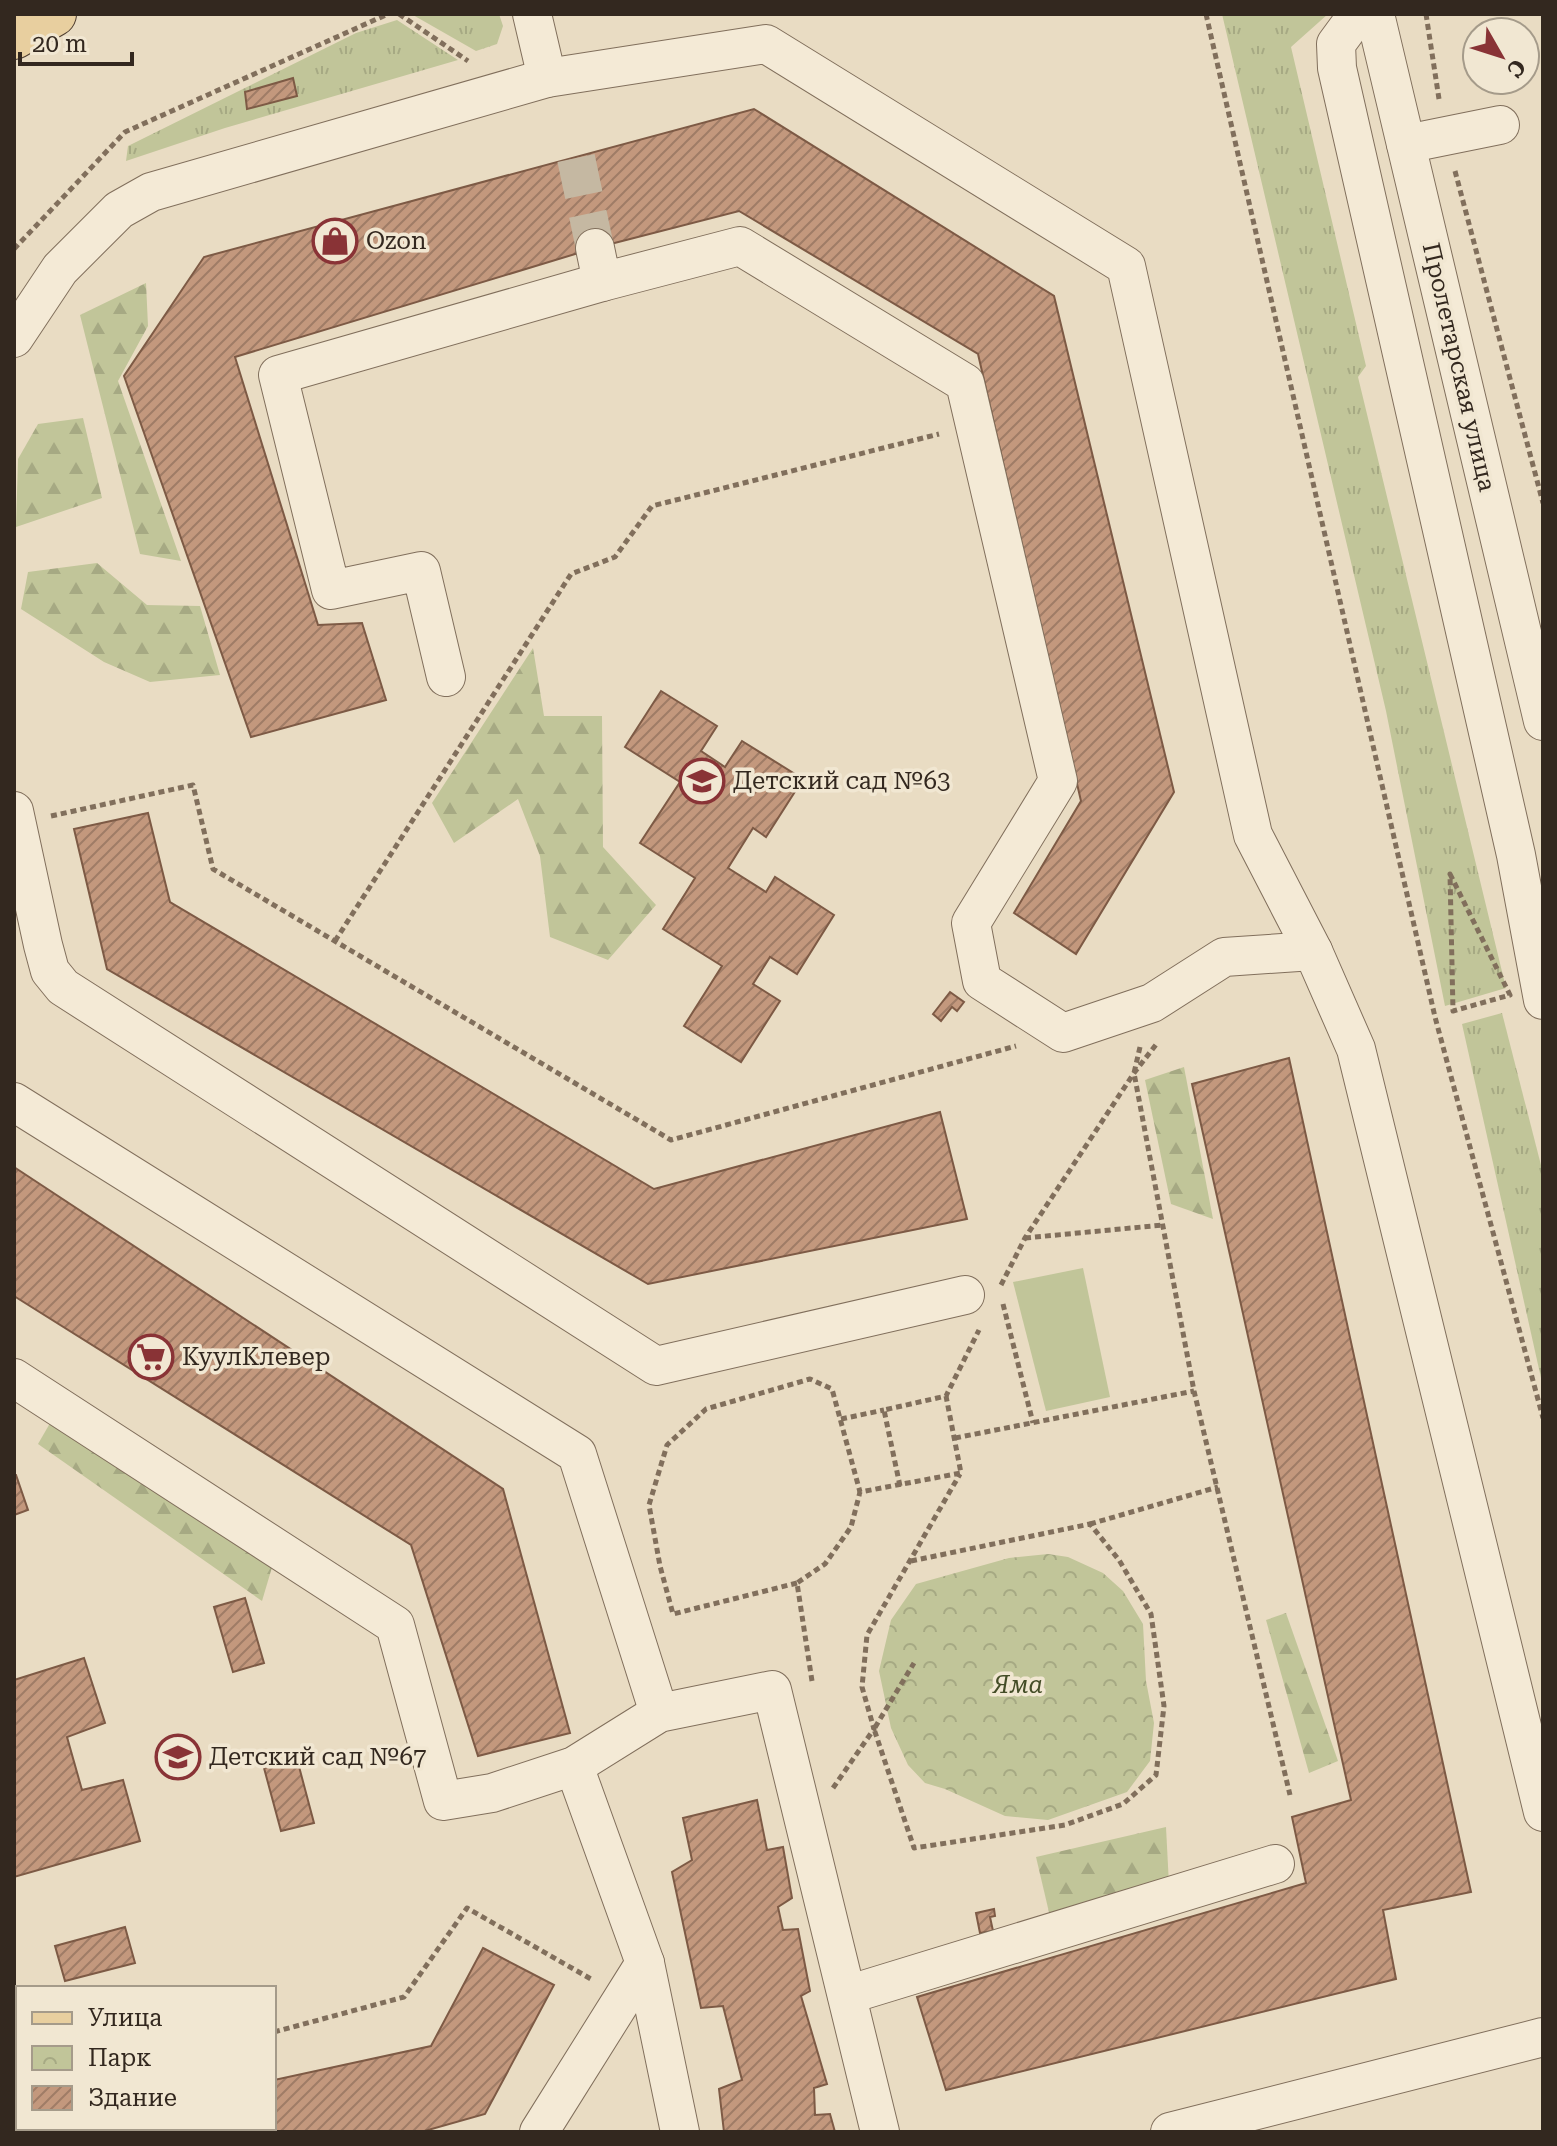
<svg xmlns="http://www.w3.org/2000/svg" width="1557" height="2146" font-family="'Roboto Serif',serif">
<defs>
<pattern id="grass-tufts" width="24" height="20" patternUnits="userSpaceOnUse" patternTransform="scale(2)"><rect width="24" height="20" fill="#c1c599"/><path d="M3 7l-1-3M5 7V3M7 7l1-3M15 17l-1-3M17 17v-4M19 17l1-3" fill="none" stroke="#a6a983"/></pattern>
<pattern id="forest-firs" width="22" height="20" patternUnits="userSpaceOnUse" patternTransform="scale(2)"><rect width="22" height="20" fill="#c1c599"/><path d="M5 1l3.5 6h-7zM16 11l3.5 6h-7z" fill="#a6a983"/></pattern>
<pattern id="park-crowns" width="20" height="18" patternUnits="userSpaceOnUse" patternTransform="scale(2)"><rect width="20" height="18" fill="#c1c599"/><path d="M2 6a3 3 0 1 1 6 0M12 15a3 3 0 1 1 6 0" fill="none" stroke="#a6a983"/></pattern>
<pattern id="building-hatch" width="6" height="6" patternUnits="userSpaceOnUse" patternTransform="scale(2)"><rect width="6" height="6" fill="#c3987d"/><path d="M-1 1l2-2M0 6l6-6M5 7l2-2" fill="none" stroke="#9f7c66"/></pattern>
</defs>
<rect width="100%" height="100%" fill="#e9dcc3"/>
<g fill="url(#grass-tufts)">
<path d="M499,14L503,26L497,44L476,51L413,15Z"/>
<path d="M1222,14H1328L1291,47L1366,366L1358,377L1506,988L1445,1006L1386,711Z"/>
<path d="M397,20L458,60L225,128L126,161L128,146L356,33Z"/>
<path d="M1502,1013L1543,1173V1387L1462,1024Z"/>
</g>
<g fill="url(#forest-firs)">
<path d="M146,283L148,326L118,381L181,561L140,554L80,315Z"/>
<path d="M83,418L102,498L16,527L18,459L38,424Z"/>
<path d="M97,563L147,605L200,606L220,675L150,682L104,662L21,609L28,572Z"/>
<path d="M533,648L544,716H602L603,847L656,905L608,960L550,937L540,856L518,799L454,843L432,803Z"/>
<path d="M1184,1067L1213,1219L1171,1204L1145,1080Z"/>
<path d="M53,1418L273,1564L262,1601L38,1444Z"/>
<path d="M1286,1613L1338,1761L1309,1773L1266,1620Z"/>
<path d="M1166,1827L1169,1885L1052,1925L1036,1857Z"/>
</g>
<path fill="url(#park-crowns)" d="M1048,1554L1068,1557L1103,1573L1123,1591L1143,1624L1146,1681L1154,1723L1150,1761L1127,1792L1048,1820L1005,1816L945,1789L925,1783L908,1765L891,1728L879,1671L891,1620L916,1584L1009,1558Z"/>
<path fill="#c1c599" d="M1083,1268L1110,1397L1046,1411L1013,1282Z"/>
<g fill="url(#building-hatch)" stroke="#7d5a45" stroke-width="2">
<path d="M293,78L297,96L247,109L245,92Z"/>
<path d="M754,109L1054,296L1174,792L1076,954L1014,913L1081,801L978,354L739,211L595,248L235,357L318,625L362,623L386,700L251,737L124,376L204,257Z"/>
<path d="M661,691L717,726L701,751L725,767L742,741L803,779L766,837L753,828L728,868L766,892L775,877L834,915L797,974L770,957L753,984L780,1001L741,1062L684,1026L722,966L663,929L695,878L640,843L680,782L625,747Z"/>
<path d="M148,813L170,902L654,1189L940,1112L967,1219L648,1284L107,969L74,829Z"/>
<path d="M950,992L964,1002L957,1011L952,1007L941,1021L933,1014Z"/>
<path d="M1289,1058L1471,1892L1383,1910L1396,1979L946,2090L917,1997L1306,1883L1292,1817L1351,1800L1192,1084Z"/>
<path d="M14,1167L503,1489L570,1733L478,1756L411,1545L14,1296Z"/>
<path d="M14,1475H16L28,1510L14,1515Z"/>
<path d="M245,1598L264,1663L233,1672L214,1607Z"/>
<path d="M84,1658L105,1723L67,1737L82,1790L123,1780L140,1841L14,1877V1680Z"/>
<path d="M297,1759L314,1823L281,1831L264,1768Z"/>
<path d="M757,1800L767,1850L783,1847L792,1898L778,1907L783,1930L798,1929L810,1991L801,1996L827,2084L814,2088L815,2115L830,2114L835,2132H724L719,2089L742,2080L723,2006L701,2008L672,1872L692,1860L683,1818Z"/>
<path d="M994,1909L995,1916L990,1917L993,1931L980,1933L976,1913Z"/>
<path d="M125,1927L135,1963L65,1981L55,1946Z"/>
<path d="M483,1948L554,1985L485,2114L421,2132H150L141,2128H274V2080L431,2046Z"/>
</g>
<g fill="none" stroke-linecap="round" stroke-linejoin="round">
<path stroke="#c5b8a2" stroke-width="38" stroke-dasharray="38 19" stroke-linecap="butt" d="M576,158L595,248"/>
<g stroke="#816f5c" stroke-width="40">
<g id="minor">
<path d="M532,14L547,78"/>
<path d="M1358,14L1336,44L1337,68L1516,855L1543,1000"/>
<path d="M1375,14L1543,721"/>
<path d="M1406,144L1500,125"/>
<path d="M595,248L602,282L740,246L965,383L1058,781L971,923L982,981L1063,1033L1152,1003L1224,957L1313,951"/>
<path d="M14,338L60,269L119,210L151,192L547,78L766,44L1126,266L1253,835L1313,951L1356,1049L1543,1812"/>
<path d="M446,677L421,571L331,590L278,375L602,282"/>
<path d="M14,811L43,945L50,971L63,987L656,1366L965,1295"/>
<path d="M14,1102L577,1454L659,1713"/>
<path d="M14,1378L395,1625L443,1801L492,1793L574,1766L659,1713L772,1690L880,2132"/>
<path d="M574,1766L645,1963L680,2132"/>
<path d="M847,1995L1275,1864"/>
<path d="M539,2132L645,1963"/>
<path d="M1170,2132L1543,2037"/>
</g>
</g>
<g stroke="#4f3e30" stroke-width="46">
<path id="major" d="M14,37L54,14"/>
</g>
<g stroke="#816f5c" stroke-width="5" stroke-dasharray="6 4" stroke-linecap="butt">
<path d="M399,14L468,61"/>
<path d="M1206,14L1435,1017L1543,1418"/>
<path d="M1426,14L1439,99"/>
<path d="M1455,171L1543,503"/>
<path d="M14,249L125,132L388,14"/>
<path d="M51,816L193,785L213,869L671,1140L1016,1046"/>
<path d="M1450,874L1510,995L1453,1011Z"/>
<path d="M335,941L571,574L615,557L652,506L939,434"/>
<path d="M1140,1047L1134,1073L1194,1391L1290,1795"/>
<path d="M1025,1238L1163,1225"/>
<path d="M1001,1285L1025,1238L1134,1073L1158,1042"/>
<path d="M1003,1304L1033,1423"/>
<path d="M841,1419L884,1410"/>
<path d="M955,1438L1194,1391"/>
<path d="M900,1486L884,1410L946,1396L979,1330"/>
<path d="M1090,1524L1218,1487"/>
<path d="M911,1561L1090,1524L1119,1560L1151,1614L1164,1706L1156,1775L1123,1804L1065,1825L914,1848L874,1729L914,1663"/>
<path d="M797,1583L673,1614L660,1566L649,1505L667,1445L706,1409L810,1379L832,1389L860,1492"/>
<path d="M812,1681L797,1583L825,1564L851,1527L860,1492L961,1473L946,1396"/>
<path d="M833,1788L874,1729L862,1687L867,1635L960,1474"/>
<path d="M274,2032L404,1997L467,1908L591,1979"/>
<path d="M14,2118L19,2132"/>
<path d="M68,2132L84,2128"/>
</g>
<use href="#minor" stroke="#f4ead6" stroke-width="38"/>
<use href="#major" stroke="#e8cf9f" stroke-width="44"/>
</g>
<defs>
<g id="shop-ring" transform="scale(2.3)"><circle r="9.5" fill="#f1e7d2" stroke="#893336" stroke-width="1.5"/><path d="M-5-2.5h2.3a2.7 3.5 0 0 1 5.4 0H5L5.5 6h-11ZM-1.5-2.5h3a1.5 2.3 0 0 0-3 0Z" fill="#893336"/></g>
<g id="school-ring" transform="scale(2.3)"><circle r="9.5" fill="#f1e7d2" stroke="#893336" stroke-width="1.5"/><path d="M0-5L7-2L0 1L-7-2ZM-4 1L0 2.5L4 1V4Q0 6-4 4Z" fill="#893336"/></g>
<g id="supermarket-ring" transform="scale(2.3)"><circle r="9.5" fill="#f1e7d2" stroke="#893336" stroke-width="1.5"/><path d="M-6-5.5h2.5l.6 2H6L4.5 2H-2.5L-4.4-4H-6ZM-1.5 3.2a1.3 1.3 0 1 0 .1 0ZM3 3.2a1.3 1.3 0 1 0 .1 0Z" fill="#893336"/></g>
</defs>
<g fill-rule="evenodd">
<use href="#shop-ring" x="335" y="241"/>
<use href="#school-ring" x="702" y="781"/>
<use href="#supermarket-ring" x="151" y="1357"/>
<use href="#school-ring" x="178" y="1757"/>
</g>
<g text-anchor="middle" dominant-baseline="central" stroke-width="7" stroke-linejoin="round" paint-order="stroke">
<g font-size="24" fill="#33281f" stroke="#f1e7d2" text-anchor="start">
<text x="366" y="241">Ozon</text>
<text x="733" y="781">Детский сад №63</text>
<text x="182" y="1357">КуулКлевер</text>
<text x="209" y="1757">Детский сад №67</text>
</g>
<g font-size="24" fill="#33281f" stroke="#f1e7d2">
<text transform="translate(1459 367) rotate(77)">Пролетарская улица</text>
</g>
<g font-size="24" font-style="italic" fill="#444d27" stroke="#f1e7d2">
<text x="1018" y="1685">Яма</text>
</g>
</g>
<rect width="1557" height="2146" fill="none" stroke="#33281f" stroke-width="32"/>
<rect x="16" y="1986" width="260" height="144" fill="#f1e7d2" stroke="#a59b8a" stroke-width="2"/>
<rect x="32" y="2012" width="40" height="12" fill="#e8cf9f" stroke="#a59b8a" stroke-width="2"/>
<text x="88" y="2026" font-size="24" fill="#33281f">Улица</text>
<rect x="32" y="2046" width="40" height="24" fill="url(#park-crowns)" stroke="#a59b8a" stroke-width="2"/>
<text x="88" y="2066" font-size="24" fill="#33281f">Парк</text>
<rect x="32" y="2086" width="40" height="24" fill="url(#building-hatch)" stroke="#a59b8a" stroke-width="2"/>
<text x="88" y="2106" font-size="24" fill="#33281f">Здание</text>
<g transform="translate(1501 56) rotate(129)"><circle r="38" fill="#f1e7d2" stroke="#a59b8a" stroke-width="2"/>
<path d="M0-6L14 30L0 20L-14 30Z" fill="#893336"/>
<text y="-12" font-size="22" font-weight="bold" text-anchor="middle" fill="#33281f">С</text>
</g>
<path d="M20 52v12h112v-12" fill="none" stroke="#33281f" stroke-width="4"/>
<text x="32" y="52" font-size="24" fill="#33281f" stroke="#f1e7d2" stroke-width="6" paint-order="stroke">20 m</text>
</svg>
